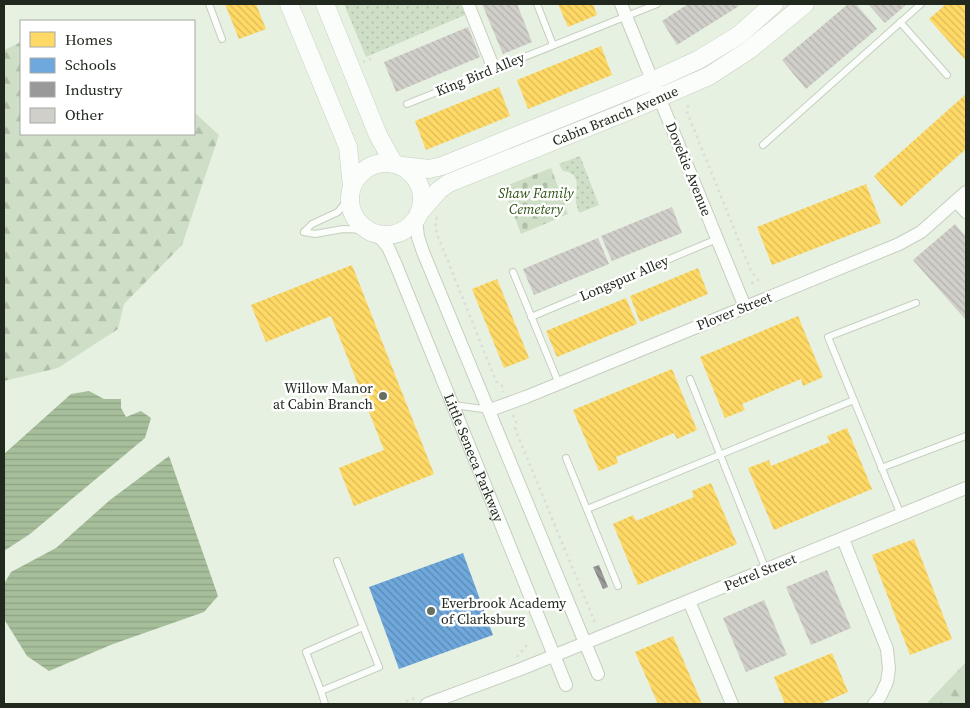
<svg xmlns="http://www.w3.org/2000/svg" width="970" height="708" font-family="'Source Serif 4',serif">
<defs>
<pattern id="green-dots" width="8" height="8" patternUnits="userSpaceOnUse" patternTransform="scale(1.25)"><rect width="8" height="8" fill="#cfdfc7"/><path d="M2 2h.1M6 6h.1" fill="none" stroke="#b1bfaa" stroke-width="1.8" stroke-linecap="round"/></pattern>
<pattern id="forest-firs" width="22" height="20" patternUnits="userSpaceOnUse" patternTransform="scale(1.25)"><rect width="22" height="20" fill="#cfdfc7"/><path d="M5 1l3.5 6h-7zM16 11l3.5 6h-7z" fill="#b1bfaa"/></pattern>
<pattern id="cemetery-stones" width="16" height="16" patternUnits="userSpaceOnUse" patternTransform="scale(1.25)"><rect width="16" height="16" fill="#cfdfc7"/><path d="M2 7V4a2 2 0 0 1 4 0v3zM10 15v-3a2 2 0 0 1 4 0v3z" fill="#b1bfaa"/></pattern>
<pattern id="water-rules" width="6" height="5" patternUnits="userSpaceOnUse" patternTransform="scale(1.25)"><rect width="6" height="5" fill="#a6be9a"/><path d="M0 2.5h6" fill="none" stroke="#8fa384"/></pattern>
<pattern id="homes-back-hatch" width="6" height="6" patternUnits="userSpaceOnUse" patternTransform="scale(1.25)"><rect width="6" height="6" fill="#ffd966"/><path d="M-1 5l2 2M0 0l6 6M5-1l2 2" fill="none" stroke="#daba58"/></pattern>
<pattern id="schools-back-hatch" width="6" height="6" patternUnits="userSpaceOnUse" patternTransform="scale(1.25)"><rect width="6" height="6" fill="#6fa8dc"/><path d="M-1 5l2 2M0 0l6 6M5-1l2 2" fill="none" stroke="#5b89b2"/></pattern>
<pattern id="industry-back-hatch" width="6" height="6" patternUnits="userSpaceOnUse" patternTransform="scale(1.25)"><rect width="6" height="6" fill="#999"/><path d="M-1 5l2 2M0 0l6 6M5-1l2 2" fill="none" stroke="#7c7d7c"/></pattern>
<pattern id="building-back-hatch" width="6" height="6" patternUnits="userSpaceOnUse" patternTransform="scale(1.25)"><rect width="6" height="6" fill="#d1cfca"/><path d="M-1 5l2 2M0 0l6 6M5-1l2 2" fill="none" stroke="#b3b2ad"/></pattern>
</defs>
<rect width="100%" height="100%" fill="#e6f1e1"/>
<g fill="url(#green-dots)">
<path d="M344,4H460L465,15L366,57Z"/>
<path d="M580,156L599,205L579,213C578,209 576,205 576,201C576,189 582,173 563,171L559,164Z"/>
</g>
<g fill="url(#forest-firs)">
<path d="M21,42V134H194V112L219,135L182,245L124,304L118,329L58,368L4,381V50Z"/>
<path d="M966,662V704H926Z"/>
</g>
<path fill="url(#cemetery-stones)" d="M551,168L568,214L521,234L503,187Z"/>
<g fill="url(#water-rules)">
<path d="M89,391L104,399H121V408L126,417L141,411L151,418L145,438L30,534L4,551V454L71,394Z"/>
<path d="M169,456L218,596L204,612L113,644L49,671L27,656L4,619V584L11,572L56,548L110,500Z"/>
</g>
<g fill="url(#homes-back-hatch)">
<path d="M225,4H256L266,29L239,39Z"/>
<path d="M558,4H593L597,15L568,27Z"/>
<path d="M946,4H966V61L929,19Z"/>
<path d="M601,46L612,75L528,109L517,80Z"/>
<path d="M499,87L510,116L426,150L415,121Z"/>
<path d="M966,94V149L901,207L874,176Z"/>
<path d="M866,184L881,223L772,265L757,227Z"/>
<path d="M352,265L434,474L354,506L339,468L384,450L331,316L266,342L251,305Z"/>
<path d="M698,268L708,294L640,322L630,296Z"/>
<path d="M497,279L529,358L504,368L472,289Z"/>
<path d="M626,298L637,324L557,357L546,331Z"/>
<path d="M798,316L823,377L803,386L801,379L742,404L745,410L725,418L700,357Z"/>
<path d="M672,369L697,430L677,439L674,433L616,457L618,463L599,471L573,410Z"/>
<path d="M847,428L872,489L774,530L748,468L769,460L771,466L830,442L827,436Z"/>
<path d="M711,483L737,544L638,585L613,524L633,515L636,521L694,497L692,491Z"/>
<path d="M914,539L952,639L910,655L872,555Z"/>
<path d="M673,636L702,704H658L635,652Z"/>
<path d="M832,653L848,692L820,704H785L774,677Z"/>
</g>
<path fill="url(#schools-back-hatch)" d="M463,553L493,635L399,669L369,587Z"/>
<path fill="url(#industry-back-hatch)" d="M599,565L608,587L603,589L593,567Z"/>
<g fill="url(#building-back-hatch)">
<path d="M482,4H517L532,42L503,54Z"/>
<path d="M688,4H737L739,6L677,45L662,21Z"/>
<path d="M848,4H856L877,29L806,89L782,60Z"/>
<path d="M868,4H907L885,23Z"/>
<path d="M468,27L480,57L396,92L384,62Z"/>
<path d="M672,207L682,233L612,261L601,236Z"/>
<path d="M955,224L966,237V320L913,260Z"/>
<path d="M598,238L609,264L534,295L523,269Z"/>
<path d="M827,570L851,628L811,645L786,587Z"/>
<path d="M764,600L787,655L746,672L723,618Z"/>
</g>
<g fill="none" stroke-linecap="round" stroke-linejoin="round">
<g stroke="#c6cec1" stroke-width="8">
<g id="lane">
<path d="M209,4L222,39"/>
<path d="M537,4L553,45"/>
<path d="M900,22L947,75"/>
<path d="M407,104L657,4"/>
<path d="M763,145L921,4"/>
<path d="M304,232L315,234L343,229L369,230"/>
<path d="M304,232L312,224L338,212L351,195"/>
<path d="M513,272L559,384"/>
<path d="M531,317L717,239"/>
<path d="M690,379L766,570"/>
<path d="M454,405L490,410"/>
<path d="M566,458L618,586"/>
<path d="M881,468L966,436"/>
<path d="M587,509L854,400"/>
<path d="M901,515L828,337L916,303"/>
<path d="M321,691L306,652L363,627"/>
<path d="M325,704L321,691L379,667L337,561"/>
</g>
</g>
<g stroke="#c6cec1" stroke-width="14">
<g id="street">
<path d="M468,4L494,69"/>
<path d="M621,4L745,307"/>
<path d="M956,201L966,212"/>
<path d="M416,219L418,237L423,252L598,674"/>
<path id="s1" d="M376,233L388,247L396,265L566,685"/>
<path d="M490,410L526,397L899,244L921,232L966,192"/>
<path d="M843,539L887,649L889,669L887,682L880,697L874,704"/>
<path d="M689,601L732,704"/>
<path d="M427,704L521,669L966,488"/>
</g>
</g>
<g stroke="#c6cec1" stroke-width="19">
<g id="secondary">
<path d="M289,4L348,147L352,187"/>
<path d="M325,4L378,135L394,164"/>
<circle cx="386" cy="199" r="36"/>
<path d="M402,166L429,169L442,166L652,81L698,60L739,35L774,4"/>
<path id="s2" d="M419,213L439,190L449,183L631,110L709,76L749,50L805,4"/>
</g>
</g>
<g stroke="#daddd9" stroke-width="2.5" stroke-dasharray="2.5 4" stroke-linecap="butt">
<path d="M363,62L371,59"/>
<path d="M688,105L687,112L751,271L758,280L750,284"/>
<path d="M437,217C434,226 437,235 441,244L496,381L502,386L503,392"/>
<path d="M513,415L516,422L515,427L516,431L596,625"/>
<path d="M517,657L529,642"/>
<path d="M400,704L417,697"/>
</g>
<use href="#lane" stroke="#fbfdfa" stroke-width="6"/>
<use href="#street" stroke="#fbfdfa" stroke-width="12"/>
<use href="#secondary" stroke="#fbfdfa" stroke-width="18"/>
</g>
<g fill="#666e62" stroke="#fff" stroke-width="2">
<circle cx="383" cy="396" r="5"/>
<circle cx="431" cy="611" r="5"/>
</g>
<g text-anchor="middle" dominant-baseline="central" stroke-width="5" stroke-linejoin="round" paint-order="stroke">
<g font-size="14" fill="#21281e" stroke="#fff">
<text transform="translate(480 74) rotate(-22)">King Bird Alley</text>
<text stroke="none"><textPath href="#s2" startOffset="222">Cabin Branch Avenue</textPath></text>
<text transform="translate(689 169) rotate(68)">Dovekie Avenue</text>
<text transform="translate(624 278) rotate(-23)">Longspur Alley</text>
<text transform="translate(734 311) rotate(-22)">Plover Street</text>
<text stroke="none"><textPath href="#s1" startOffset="246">Little Seneca Parkway</textPath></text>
<text transform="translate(760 572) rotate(-22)">Petrel Street</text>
</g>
<g font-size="14" font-style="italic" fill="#2c5312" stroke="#fff">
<text x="536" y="193">Shaw Family<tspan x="536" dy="16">Cemetery</tspan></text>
</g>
<g font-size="14" fill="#21281e" stroke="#fff" text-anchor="end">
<text x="373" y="388">Willow Manor<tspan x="373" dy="16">at Cabin Branch</tspan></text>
<text x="441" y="603" text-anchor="start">Everbrook Academy<tspan x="441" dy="16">of Clarksburg</tspan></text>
</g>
</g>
<rect width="970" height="708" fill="none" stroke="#21281e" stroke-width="10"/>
<rect x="20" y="20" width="175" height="115" fill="#ffffff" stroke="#a6a9a5"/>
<rect x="30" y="32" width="25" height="15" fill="#ffd966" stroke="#a6a9a5"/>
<text x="65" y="45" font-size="15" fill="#21281e">Homes</text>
<rect x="30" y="58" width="25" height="15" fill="#6fa8dc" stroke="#a6a9a5"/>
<text x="65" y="70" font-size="15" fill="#21281e">Schools</text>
<rect x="30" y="82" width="25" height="15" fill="#999999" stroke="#a6a9a5"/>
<text x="65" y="95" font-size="15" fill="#21281e">Industry</text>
<rect x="30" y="108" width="25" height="15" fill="#d1cfca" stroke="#a6a9a5"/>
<text x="65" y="120" font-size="15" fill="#21281e">Other</text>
</svg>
